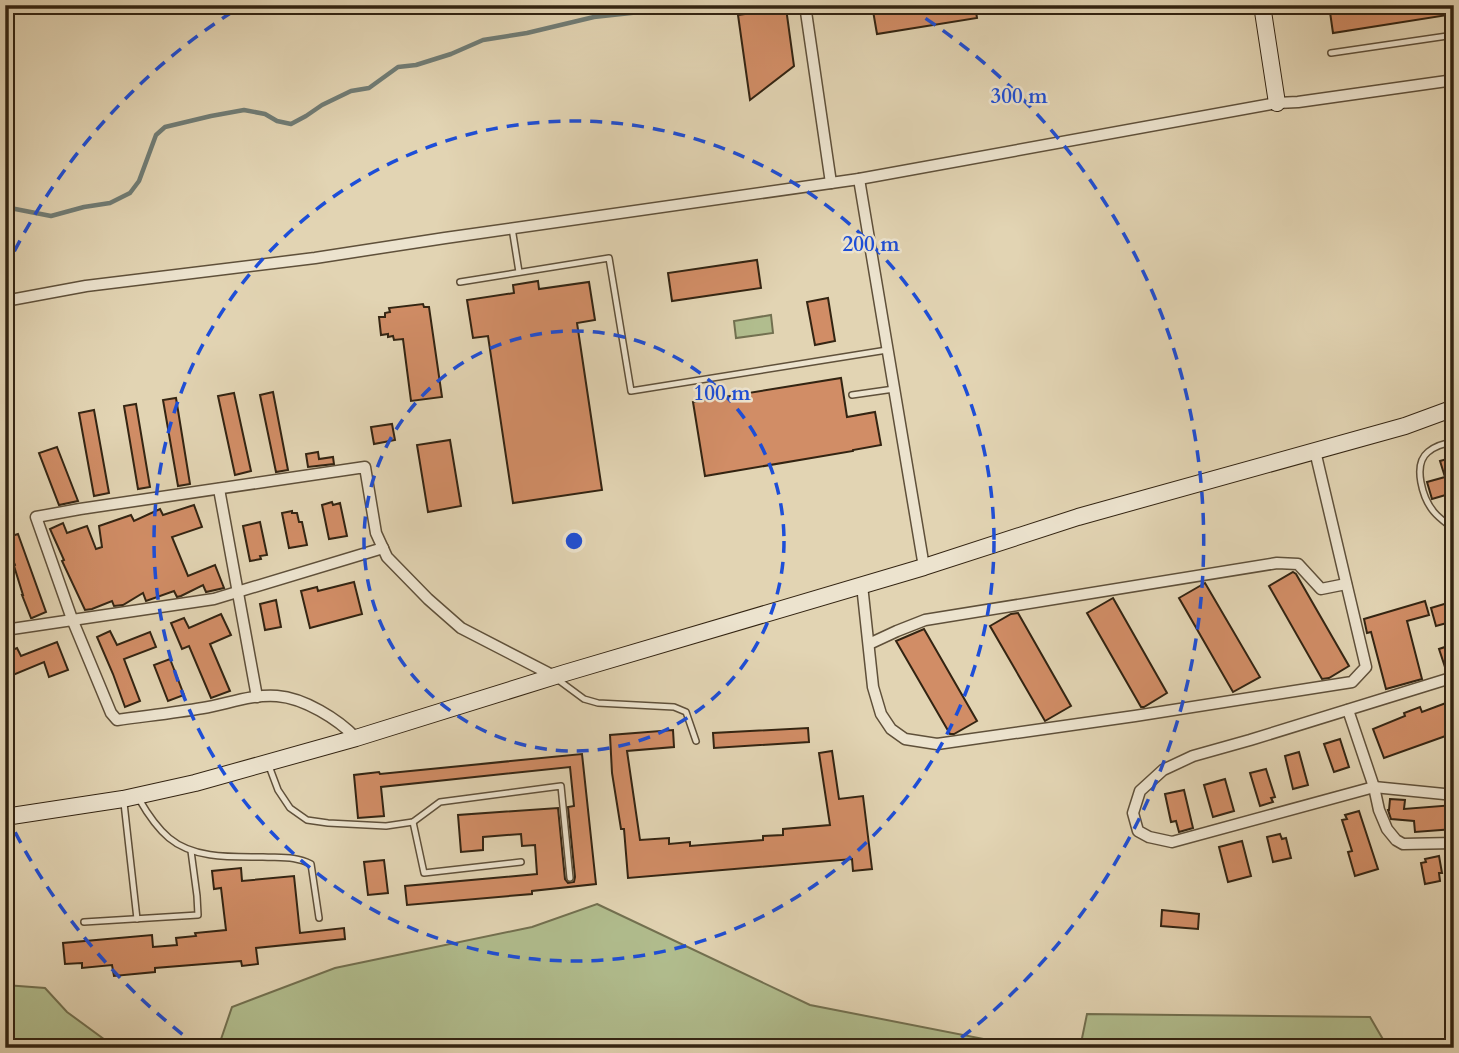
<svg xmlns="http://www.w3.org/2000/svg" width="1459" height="1053" font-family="Cardo,serif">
<rect width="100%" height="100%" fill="#e2d4b3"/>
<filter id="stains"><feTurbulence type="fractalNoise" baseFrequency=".00286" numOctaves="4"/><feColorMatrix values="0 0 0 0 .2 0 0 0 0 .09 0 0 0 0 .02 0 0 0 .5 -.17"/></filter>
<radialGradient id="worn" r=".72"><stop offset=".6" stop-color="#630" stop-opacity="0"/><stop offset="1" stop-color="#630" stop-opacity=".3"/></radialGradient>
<g fill="#b1bd8e" stroke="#727050" stroke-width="2">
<path d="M771,315L773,333L736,338L734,321Z"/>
<path d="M597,904L810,1005L1030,1048H218L232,1007L335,968L532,927Z"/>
<path d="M5,985L45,988L67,1012L116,1048H5Z"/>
<path d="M1087,1014L1370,1017L1388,1048H1080Z"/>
</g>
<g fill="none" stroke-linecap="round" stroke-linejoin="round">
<path stroke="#707c75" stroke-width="4.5" d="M5,207L51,216L84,207L110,203L130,193L139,181L156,135L165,127L211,116L244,110L265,114L277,121L291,124L306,116L322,105L351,91L369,88L398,67L416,65L451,54L483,40L527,33L594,17L640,12L664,5"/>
</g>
<g fill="#d18d66" stroke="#332412" stroke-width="2">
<path d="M872,5H928L929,11L963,5H975L977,18L877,34Z"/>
<path d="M1329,5H1454V14L1333,33Z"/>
<path d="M786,8L794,66L750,100L738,15Z"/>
<path d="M757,260L761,288L672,301L668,273Z"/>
<path d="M538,281L539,289L589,282L595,320L577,323L602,490L513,503L488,336L473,338L467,300L514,293L513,285Z"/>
<path d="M828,298L835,341L815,345L807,302Z"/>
<path d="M423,304L424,307H429L442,397L411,401L403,339L394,340L393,336L388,337V334L381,335L379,317H385V313L390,312L389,308Z"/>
<path d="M841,378L847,417L875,412L881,445L853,450V451L705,476L693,402Z"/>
<path d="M273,392L288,470L276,472L260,395Z"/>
<path d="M234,393L251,471L235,475L218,396Z"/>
<path d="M176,398L190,484L178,486L163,400Z"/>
<path d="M136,404L150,487L138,489L124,406Z"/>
<path d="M94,410L109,493L94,496L79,413Z"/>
<path d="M392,424L395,440L374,444L371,427Z"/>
<path d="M450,440L461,506L428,512L417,445Z"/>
<path d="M57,447L78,501L59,505L39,453Z"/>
<path d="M318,452L319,459L333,457L334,464L308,467L306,454Z"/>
<path d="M1454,457V497H1450L1449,494L1432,499L1427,482L1445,477L1440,461Z"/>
<path d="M332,502L333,505L340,503L347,536L329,539L322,505Z"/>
<path d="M194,505L202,527L172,537L188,576L215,565L224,588L206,592L203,585L181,596L177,597L174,591L146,601L143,593L123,605L114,606L112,601L92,609L85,610L62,561L64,560L50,529L63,523L67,533L87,526L96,549L102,547L99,526L131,515L134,521L160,509L163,515Z"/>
<path d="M292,511V513H297L299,522H302L307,545L289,548L282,513Z"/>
<path d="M260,522L267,555L260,556L261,559L250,561L243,526Z"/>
<path d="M18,534L46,612L32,618H31L22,595H23L14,566L15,565L5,541V538Z"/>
<path d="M1293,572L1296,574L1349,666L1329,678L1322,679L1269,586Z"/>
<path d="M354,582L362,614L310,628L301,591L317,587L318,591Z"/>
<path d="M1205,583L1260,677L1233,692L1179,598Z"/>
<path d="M1113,598L1167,693L1144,707H1141L1087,613Z"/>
<path d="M276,600L281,627L265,630L260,604Z"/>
<path d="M1425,601L1429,615L1407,621L1422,679L1386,689L1371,632L1367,633L1364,619Z"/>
<path d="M1454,601V621L1436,626L1431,608Z"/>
<path d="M1018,613L1071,706L1045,721L990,626L1011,614Z"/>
<path d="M221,614L231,635L210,644L230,691L211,698L189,646L182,649L171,623L184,618L189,628Z"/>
<path d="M924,629L977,721L954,734H950L896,641Z"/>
<path d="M110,631L117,645L150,632L156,647L124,659L140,701L125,707L113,674L97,637Z"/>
<path d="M57,642L68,670L49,677L44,662L13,675L5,653L17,648L21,656Z"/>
<path d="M1454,644V665L1445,667L1439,649Z"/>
<path d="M170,659L184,695L168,701L154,665Z"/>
<path d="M1454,700V733L1384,758L1373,729L1405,716L1404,713L1420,707L1422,712Z"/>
<path d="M808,728L809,742L714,748L713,733Z"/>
<path d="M673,730L674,747L627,751L640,840L669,838V844L690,842V846L763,840V836L783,835V829L830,825L819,753L832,751L839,799L863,796L872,869L853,871L852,859L628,878L624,829H621L612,773L610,735Z"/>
<path d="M1340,739L1349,767L1334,772L1324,744Z"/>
<path d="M1299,752L1308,785L1293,789L1285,756Z"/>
<path d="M582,754L596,884L532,891V894L407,905L405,886L537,874L535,845L522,846L521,834L483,837V850L461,852L458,815L558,808L565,879L568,883L574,882L575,877L568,807L574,806L570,767L381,787L384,816L358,818L354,775L379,772L380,774Z"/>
<path d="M1266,769L1275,797L1271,798L1273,802L1260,806L1250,773Z"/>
<path d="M1225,779L1234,811L1213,817L1204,785Z"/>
<path d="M1184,790L1193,828L1179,832L1176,821L1171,822L1165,794Z"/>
<path d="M1390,799L1405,800L1404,809L1454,805V829L1415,832L1414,821L1391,819L1388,810H1389Z"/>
<path d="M1359,811L1378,869L1355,876L1348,852L1352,851L1342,820L1347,819L1345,815Z"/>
<path d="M1280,834L1282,839L1286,838L1291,858L1273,862L1267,837Z"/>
<path d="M1242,841L1251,876L1228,882L1219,847Z"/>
<path d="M1439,856L1442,873H1439L1440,881L1425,884L1421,863L1426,862L1425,859Z"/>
<path d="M384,860L388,893L368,895L364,862Z"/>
<path d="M241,868L242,881L294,876L300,933L344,928L345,939L256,948L258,964L242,966L241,961L155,968V972L114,976L112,965L82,968V963L65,964L63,943L152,935L153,947L177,945L176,938L196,936L195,933L226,930L221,888L214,889L212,871Z"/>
<path d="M1162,910L1199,914L1198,929L1161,926Z"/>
</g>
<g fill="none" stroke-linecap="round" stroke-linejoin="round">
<g stroke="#5f503a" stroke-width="8">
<g id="lane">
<path d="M1331,53L1454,35"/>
<path d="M512,228L519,272"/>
<path d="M460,282L609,258L631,391L887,350"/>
<path d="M852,395L894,389"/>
<path d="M1451,527C1445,522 1439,518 1434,512C1423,499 1412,465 1428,452C1435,446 1446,443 1454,442"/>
<path d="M557,679L584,699L598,703L674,707L686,712L696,741"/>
<path d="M269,766L278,790L290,808L307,820L328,823L386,826L413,822L440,802L561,786L570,878"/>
<path d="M139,799C147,813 156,827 169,838C194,859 232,857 263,857C281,858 296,856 311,864L319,918"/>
<path d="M124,803L137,919"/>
<path d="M413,822L424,873L521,862"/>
<path d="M5,903L7,910"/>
<path d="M84,922L198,915L197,896L191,851"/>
</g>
</g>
<g stroke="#5f503a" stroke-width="13">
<g id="street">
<path d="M805,5L831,183"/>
<path d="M859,179L924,567"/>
<path d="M5,301L86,286L315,258L445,238L859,179L1277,103L1298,102L1454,80"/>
<path d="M219,489L257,697"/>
<path d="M862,585L873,687L881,714L891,729L905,739L937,744L1135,716L1352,682L1366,667L1315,451"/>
<path d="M5,630L214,599L383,548"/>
<path d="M869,644L897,631L925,620L1277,563L1298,564L1321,589L1346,584"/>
<path d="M1454,677L1250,740L1193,756L1163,770L1140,791L1133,813L1138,831L1149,837L1172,842L1374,787L1454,795"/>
<path d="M1348,710L1374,787L1379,810L1387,829L1396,840L1403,844L1454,843"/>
<path d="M356,738C338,719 304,698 277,696C252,694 227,704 203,708C174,713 145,716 117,720L111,713L72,619L36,517L80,509L365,467L376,533L387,557L428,599L461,628L554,676"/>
</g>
</g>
<g stroke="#332412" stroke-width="18">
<g id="secondary">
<path d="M1262,5L1277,103"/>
<path d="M5,817L123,799L195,783L356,738L565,673L924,567L1078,517L1405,426L1454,408"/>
</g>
</g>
<path stroke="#332412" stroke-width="2.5" stroke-dasharray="5 3.5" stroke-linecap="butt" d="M8,919L10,950"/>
<use href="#lane" stroke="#ece3ce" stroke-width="5"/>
<use href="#street" stroke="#ece3ce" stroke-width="10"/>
<use href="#secondary" stroke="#ece3ce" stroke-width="16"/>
</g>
<g fill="none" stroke="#1d4ed8" stroke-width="3.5" stroke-dasharray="12 9">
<circle cx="574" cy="541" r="210"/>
<circle cx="574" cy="541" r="420"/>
<path d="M199 1047A630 630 0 0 1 5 812M5 270A630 630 0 0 1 240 7M908 7A630 630 0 0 1 949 1047"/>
</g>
<circle cx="574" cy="541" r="10" fill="#1d4ed8" stroke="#ece3ce" stroke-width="3.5"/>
<g font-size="21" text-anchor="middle" font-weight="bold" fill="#1d4ed8" stroke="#ece3ce" stroke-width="5" stroke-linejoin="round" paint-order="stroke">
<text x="1019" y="103">300 m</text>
<text x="871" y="251">200 m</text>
<text x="722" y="400">100 m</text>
</g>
<rect width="1459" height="1053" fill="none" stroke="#e2d4b3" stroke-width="28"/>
<rect x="7" y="7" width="1445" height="1039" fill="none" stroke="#332412" stroke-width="3.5"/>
<rect x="14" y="14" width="1431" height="1025" fill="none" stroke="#332412" stroke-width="2"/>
<rect width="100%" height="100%" filter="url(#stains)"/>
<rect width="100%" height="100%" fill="url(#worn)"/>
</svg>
